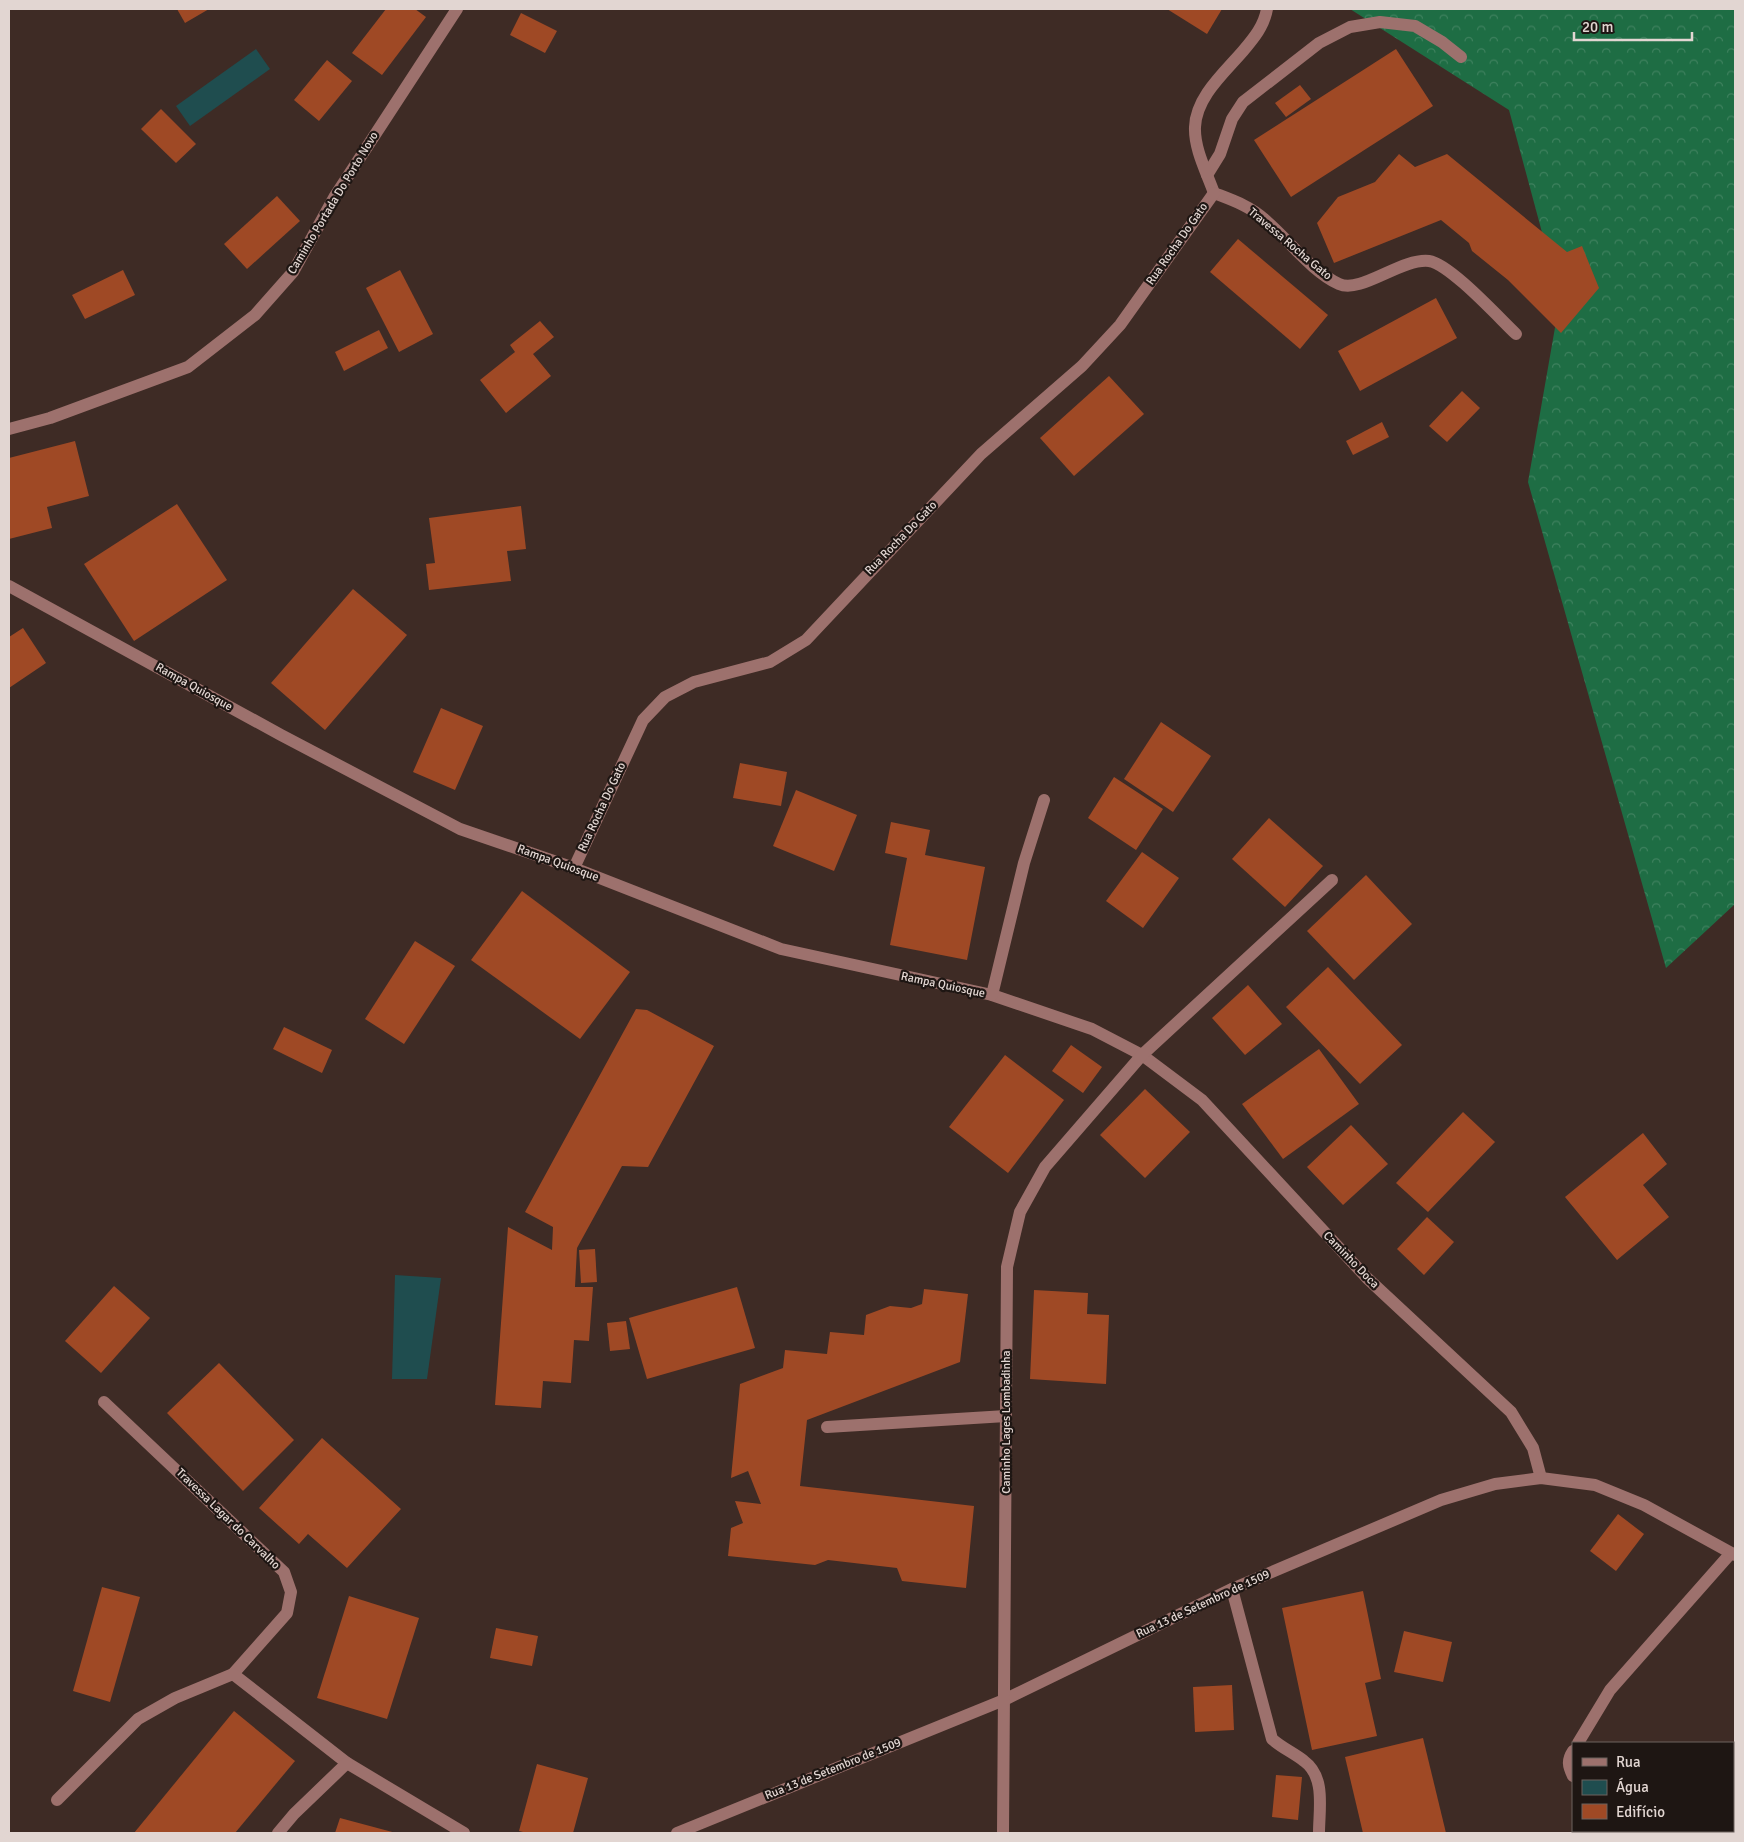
<svg xmlns="http://www.w3.org/2000/svg" width="1744" height="1842" font-family="Signika,sans-serif">
<defs>
<pattern id="forest-crowns" width="20" height="18" patternUnits="userSpaceOnUse" patternTransform="scale(1.25)"><rect width="20" height="18" fill="#1e6d44"/><path d="M2 6a3 3 0 1 1 6 0M12 15a3 3 0 1 1 6 0" fill="none" stroke="#3e815e"/></pattern>
</defs>
<rect width="100%" height="100%" fill="#3e2b25"/>
<path fill="url(#forest-crowns)" d="M1350,9H1735V904L1666,968L1528,482L1560,299L1509,110Z"/>
<g fill="#1f4d4f">
<path d="M256,49L270,69L190,126L176,106Z"/>
<path d="M395,1275L441,1278L427,1379H392Z"/>
</g>
<g fill="#9f4925">
<path d="M177,9H209L185,23Z"/>
<path d="M386,9H415L426,17L382,75L352,53Z"/>
<path d="M1167,9H1222L1207,34Z"/>
<path d="M521,13L557,31L545,53L510,35Z"/>
<path d="M1396,49L1433,106L1291,197L1254,140Z"/>
<path d="M327,60L352,81L319,121L294,100Z"/>
<path d="M1300,85L1311,99L1286,117L1275,103Z"/>
<path d="M161,109L196,144L176,163L141,129Z"/>
<path d="M1399,154L1415,167L1447,154L1567,252L1582,246L1599,288L1561,333L1508,280L1472,251L1469,243L1441,220L1334,263L1317,223L1338,197L1375,182Z"/>
<path d="M277,196L300,221L247,269L224,244Z"/>
<path d="M1238,239L1328,315L1300,349L1210,272Z"/>
<path d="M123,270L135,295L85,319L72,295Z"/>
<path d="M400,270L433,334L399,352L366,288Z"/>
<path d="M1436,298L1457,338L1360,391L1338,351Z"/>
<path d="M540,321L554,337L533,354L551,376L506,413L480,380L515,352L510,345Z"/>
<path d="M379,330L388,348L344,371L335,352Z"/>
<path d="M1109,376L1144,414L1074,476L1040,438Z"/>
<path d="M1462,391L1480,408L1447,442L1429,426Z"/>
<path d="M1382,422L1389,437L1353,455L1346,441Z"/>
<path d="M75,441L89,496L47,507L52,528L9,539V458Z"/>
<path d="M177,504L227,580L134,641L84,564Z"/>
<path d="M521,506L526,549L507,551L511,581L429,590L426,564L435,563L429,518Z"/>
<path d="M353,589L407,635L325,730L271,683Z"/>
<path d="M23,628L46,663L9,688V637Z"/>
<path d="M441,708L483,726L455,790L413,772Z"/>
<path d="M1161,722L1211,756L1173,812L1124,779Z"/>
<path d="M740,763L787,772L781,806L733,798Z"/>
<path d="M1114,777L1163,809L1136,850L1088,818Z"/>
<path d="M796,790L857,815L834,871L773,846Z"/>
<path d="M1269,818L1323,866L1285,907L1232,859Z"/>
<path d="M891,822L930,830L925,855L985,867L967,960L890,945L907,858L885,853Z"/>
<path d="M1142,852L1179,878L1143,928L1106,901Z"/>
<path d="M1366,875L1412,924L1354,980L1307,931Z"/>
<path d="M522,891L630,972L580,1039L471,960Z"/>
<path d="M415,941L455,966L404,1044L365,1019Z"/>
<path d="M1328,967L1402,1045L1360,1084L1286,1007Z"/>
<path d="M1248,985L1282,1024L1245,1055L1212,1018Z"/>
<path d="M636,1009L647,1010L714,1046L648,1167L622,1166L577,1248L575,1287H593L589,1341L574,1340L571,1383L543,1381L541,1408L495,1405L508,1227L552,1250L553,1227L525,1212Z"/>
<path d="M284,1027L332,1050L322,1073L273,1049Z"/>
<path d="M1071,1045L1102,1067L1083,1093L1052,1071Z"/>
<path d="M1319,1049L1359,1104L1283,1159L1242,1104Z"/>
<path d="M1005,1055L1064,1100L1008,1173L949,1127Z"/>
<path d="M1145,1089L1190,1132L1145,1178L1100,1135Z"/>
<path d="M1463,1112L1495,1142L1428,1212L1396,1183Z"/>
<path d="M1351,1125L1388,1164L1343,1205L1307,1167Z"/>
<path d="M1643,1133L1667,1164L1643,1185L1669,1217L1617,1260L1565,1197Z"/>
<path d="M1427,1217L1454,1242L1424,1275L1397,1249Z"/>
<path d="M595,1249L597,1282L581,1283L579,1250Z"/>
<path d="M114,1286L150,1318L101,1373L65,1341Z"/>
<path d="M737,1287L755,1348L647,1379L629,1318Z"/>
<path d="M924,1289L968,1294L960,1362L807,1420L800,1486L974,1506L966,1588L902,1581L897,1568L828,1560L815,1565L728,1556L731,1528L743,1523L735,1501L761,1504L748,1471L731,1478L740,1384L783,1368L785,1350L827,1354L830,1332L864,1335L866,1315L890,1306L911,1308L922,1304Z"/>
<path d="M1034,1290L1088,1293L1087,1314L1109,1315L1106,1384L1030,1379Z"/>
<path d="M626,1321L630,1349L610,1351L607,1323Z"/>
<path d="M219,1363L294,1440L243,1491L167,1413Z"/>
<path d="M322,1438L401,1509L347,1568L308,1534L299,1544L259,1508Z"/>
<path d="M1618,1514L1644,1534L1616,1571L1590,1551Z"/>
<path d="M102,1587L140,1597L110,1702L73,1691Z"/>
<path d="M1363,1591L1381,1679L1365,1683L1377,1736L1312,1750L1282,1608Z"/>
<path d="M349,1596L419,1618L387,1719L317,1698Z"/>
<path d="M496,1628L538,1636L532,1666L490,1658Z"/>
<path d="M1404,1631L1452,1642L1443,1682L1394,1672Z"/>
<path d="M1232,1685L1234,1730L1195,1732L1193,1687Z"/>
<path d="M234,1711L295,1761L235,1833H134Z"/>
<path d="M1423,1738L1446,1833H1363L1345,1757Z"/>
<path d="M537,1764L588,1778L573,1833H527L519,1831Z"/>
<path d="M1276,1775L1302,1777L1298,1820L1272,1817Z"/>
<path d="M340,1818L396,1833H335Z"/>
<path d="M1649,1831H1697V1833H1648Z"/>
</g>
<g fill="none" stroke-linecap="round" stroke-linejoin="round">
<g stroke="#9d716d" stroke-width="12">
<path d="M1207,175L1220,154L1232,119L1243,102L1319,43L1350,27L1380,22L1415,26L1442,42L1461,57"/>
<path d="M1214,193C1232,200 1250,206 1264,219C1287,238 1312,272 1339,284C1361,294 1401,258 1429,261C1450,264 1499,318 1516,334"/>
<path d="M1214,193C1207,173 1194,149 1195,127C1196,97 1224,73 1243,51C1254,38 1264,26 1267,9"/>
<path d="M9,429L50,418L188,367L255,315L293,272L335,196L457,9"/>
<path d="M9,586L281,735L460,829L574,868L781,949L992,995L1092,1029L1142,1055L1202,1100L1367,1278L1511,1412L1533,1448L1541,1478"/>
<path d="M574,868L643,720L665,697L694,682L770,662L806,640L981,454L1082,366L1120,325L1214,193"/>
<path d="M992,995L1024,863L1044,800"/>
<path d="M104,1402L284,1572L291,1592L287,1613L233,1674"/>
<path d="M827,1427L1006,1416"/>
<path d="M1232,1589L1272,1739C1282,1748 1294,1753 1304,1761C1326,1777 1319,1809 1319,1833"/>
<path d="M1578,1743L1610,1690L1731,1553"/>
<path d="M1573,1751C1567,1760 1568,1766 1573,1776"/>
<path d="M57,1800L138,1719L175,1698L233,1674L347,1763L464,1833"/>
<path d="M1596,1831V1833"/>
<path d="M278,1833L294,1814L347,1763"/>
<path d="M677,1833L1004,1700L1232,1589L1441,1500L1495,1484L1541,1478L1595,1485L1644,1505L1735,1555"/>
<path d="M1003,1833L1007,1267L1020,1212L1045,1167L1142,1055L1332,880"/>
</g>
</g>
<g text-anchor="middle" dominant-baseline="central" stroke-width="4.5" stroke-linejoin="round" paint-order="stroke">
<g font-size="12" fill="#e2d6d2" stroke="#1e1613">
<text transform="translate(333 203) rotate(-59)">Caminho Portada Do Porto Novo</text>
<text transform="translate(1177 244) rotate(-55)">Rua Rocha Do Gato</text>
<text transform="translate(1290 244) rotate(40)">Travessa Rocha Gato</text>
<text transform="translate(901 538) rotate(-46)">Rua Rocha Do Gato</text>
<text transform="translate(194 687) rotate(29)">Rampa Quiosque</text>
<text transform="translate(602 807) rotate(-65)">Rua Rocha Do Gato</text>
<text transform="translate(558 863) rotate(20)">Rampa Quiosque</text>
<text transform="translate(943 985) rotate(12)">Rampa Quiosque</text>
<text transform="translate(1351 1260) rotate(46)">Caminho Doca</text>
<text transform="translate(1006 1422) rotate(-90)">Caminho Lages Lombadinha</text>
<text transform="translate(228 1519) rotate(44)">Travessa Lagar do Carvalho</text>
<text transform="translate(1203 1604) rotate(-25)">Rua 13 de Setembro de 1509</text>
<text transform="translate(833 1769) rotate(-22)">Rua 13 de Setembro de 1509</text>
</g>
</g>
<rect width="1744" height="1842" fill="none" stroke="#e2d6d2" stroke-width="20"/>
<rect x="1572" y="1742" width="162" height="90" fill="#1e1613" stroke="#6c635f"/>
<rect x="1582" y="1758" width="25" height="8" fill="#9d716d" stroke="#6c635f"/>
<text x="1616" y="1767" font-size="15" fill="#e2d6d2">Rua</text>
<rect x="1582" y="1780" width="25" height="15" fill="#1f4d4f" stroke="#6c635f"/>
<text x="1616" y="1792" font-size="15" fill="#e2d6d2">Água</text>
<rect x="1582" y="1804" width="25" height="15" fill="#9f4925" stroke="#6c635f"/>
<text x="1616" y="1817" font-size="15" fill="#e2d6d2">Edifício</text>
<path d="M1574 32v8h118v-8" fill="none" stroke="#e2d6d2" stroke-width="2.5"/>
<text x="1582" y="32" font-size="15" fill="#e2d6d2" stroke="#1e1613" stroke-width="4" paint-order="stroke">20 m</text>
</svg>
